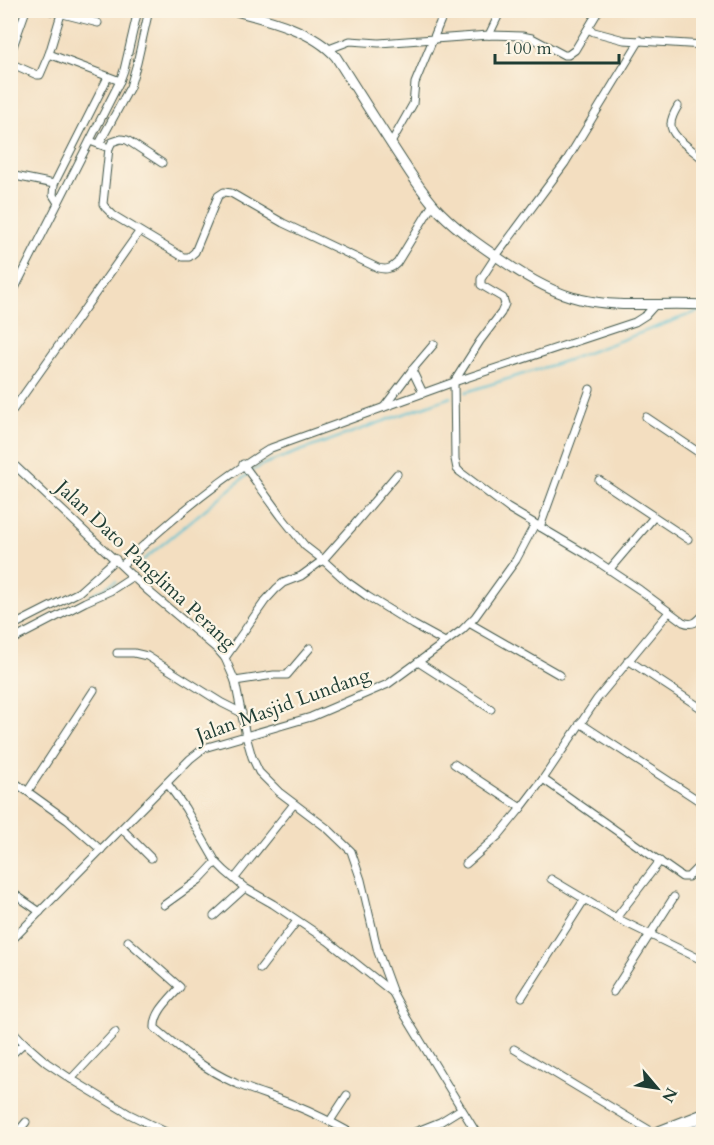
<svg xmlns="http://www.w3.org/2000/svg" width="714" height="1145" font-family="Cardo,serif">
<rect width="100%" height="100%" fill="#fcf5e5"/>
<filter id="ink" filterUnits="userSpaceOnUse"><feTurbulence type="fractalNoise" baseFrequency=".0167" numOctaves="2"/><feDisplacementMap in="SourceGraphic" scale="12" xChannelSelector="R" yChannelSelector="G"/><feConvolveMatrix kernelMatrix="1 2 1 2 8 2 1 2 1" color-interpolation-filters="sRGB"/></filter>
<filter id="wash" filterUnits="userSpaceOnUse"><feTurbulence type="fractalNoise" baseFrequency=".008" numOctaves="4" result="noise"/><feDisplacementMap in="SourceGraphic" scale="24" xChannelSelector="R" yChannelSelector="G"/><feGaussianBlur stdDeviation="1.35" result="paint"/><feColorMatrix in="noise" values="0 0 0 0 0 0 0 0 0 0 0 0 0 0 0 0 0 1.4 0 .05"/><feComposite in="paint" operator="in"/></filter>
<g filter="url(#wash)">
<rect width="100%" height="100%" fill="#f3dec0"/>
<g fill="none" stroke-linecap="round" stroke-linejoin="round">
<g stroke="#56bfd2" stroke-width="2">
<path d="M466,392L568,360L699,311"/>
<path d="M142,561L252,471L264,464L451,397"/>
<path d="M90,596L116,581"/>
</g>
</g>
</g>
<g filter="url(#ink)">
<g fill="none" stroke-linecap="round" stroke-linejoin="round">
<g stroke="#3f5549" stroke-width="9">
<g id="minor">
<path d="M47,10L98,23"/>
<path d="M588,29L594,32L624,40L704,45"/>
<path d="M489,35L501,10"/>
<path d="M640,40L565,163L496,256L481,279V285L503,298L505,304L501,313L480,341L454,382L455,459L457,469L460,472L508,508L586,554L640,590L683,622C693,626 697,622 704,614"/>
<path d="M329,49L350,41L379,43L489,35L522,36L532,38L564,55H568L575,50L599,10"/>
<path d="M49,54L120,81"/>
<path d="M10,55L26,10"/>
<path d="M10,63L37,75H40L49,54L61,14"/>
<path d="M678,106C675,111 671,118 671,124C670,137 695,151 704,160"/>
<path d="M90,141L109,148L103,204L105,207L113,215L183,257H189L195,252L218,196L224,192L231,193L283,223L378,268C386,270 391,269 397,263L433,204"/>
<path d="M391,143L413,104L415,83L445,10"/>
<path d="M99,144L130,87L137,63L149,10"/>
<path d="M109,148L112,142L121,139L127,140L162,163"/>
<path d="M10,175L54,184"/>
<path d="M58,203L53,195L54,184L108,77"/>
<path d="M10,298L120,81L124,70L138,10"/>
<path d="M412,370L423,393"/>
<path d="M384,407L412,370L434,344"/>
<path d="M10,414L139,232"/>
<path d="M646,417L704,456"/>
<path d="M10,461L147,590L217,649L225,658L235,681L246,736L252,757L259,772L279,792L328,829L351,851L361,880L378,952L393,993L406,1017L477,1134"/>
<path d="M243,464L281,516L305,546L323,560L346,581L367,596L414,625L445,642"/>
<path d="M599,480L688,539"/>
<path d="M540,527L590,389"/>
<path d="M122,565C168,522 217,481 271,448L454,382L635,322L646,315L655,305"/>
<path d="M609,570L654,517"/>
<path d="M469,623L560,675"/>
<path d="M10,627L79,592L116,559"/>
<path d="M10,641L85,602L110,591L133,576"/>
<path d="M117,653H134L147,656L222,703L242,713"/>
<path d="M225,658L265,601L276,589L283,583L301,576L323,560L354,525L397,474"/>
<path d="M628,660L704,710"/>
<path d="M418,662L491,709"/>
<path d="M235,681L274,675H287L310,648"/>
<path d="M580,723L704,804"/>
<path d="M454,764L521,808"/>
<path d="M10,779L67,820L101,850"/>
<path d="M543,779L682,877H688L699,866L704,859"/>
<path d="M167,783L185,808L216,862L225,871L245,888L273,904L328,941L392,992"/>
<path d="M28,791L94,690"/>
<path d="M122,829L151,858"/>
<path d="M466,864L499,835L521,808L543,779L597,699L669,612"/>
<path d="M235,878L294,804"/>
<path d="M551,879L616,918L704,961"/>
<path d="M10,891L40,912"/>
<path d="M164,905L199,880L216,862"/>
<path d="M214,916L245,888"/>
<path d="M616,918L660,861"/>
<path d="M128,941L180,987C170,999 154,1012 155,1028C180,1049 205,1070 235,1083C254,1092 276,1097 296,1106C316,1114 335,1124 353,1134"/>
<path d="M10,942L190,759L204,748L311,717L388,684L462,630L475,617L516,560L535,524"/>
<path d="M260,969L297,921"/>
<path d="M613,992L674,897"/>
<path d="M522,997L584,900"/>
<path d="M10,1028L24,1043L47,1063L71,1079L129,1114L170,1134"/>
<path d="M514,1049L656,1134"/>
<path d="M10,1056L24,1043"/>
<path d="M71,1079L115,1032"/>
<path d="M330,1121L347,1095"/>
<path d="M16,1134L26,1122"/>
<path d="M410,1134L440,1122L461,1109"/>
</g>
</g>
<g stroke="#3f5549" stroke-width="11">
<path id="secondary" d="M232,10C266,19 313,30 336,57C358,92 380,127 403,162C414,179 426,198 441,213C459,231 481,246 503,261C526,277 552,293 580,299C621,309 662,302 704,305"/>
</g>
<g stroke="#3f5549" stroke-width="14">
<g id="trunk">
<path d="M655,1134L704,1115"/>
<path d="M688,1134L704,1128"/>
</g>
</g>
<use href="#minor" stroke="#fff" stroke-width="7"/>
<use href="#secondary" stroke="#fff" stroke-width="9"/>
<use href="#trunk" stroke="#fff" stroke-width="12"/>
</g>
</g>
<g text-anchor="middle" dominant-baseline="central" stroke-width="4.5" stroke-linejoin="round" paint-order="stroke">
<g font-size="20" fill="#1f3d34" stroke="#fcf5e5">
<text transform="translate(146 565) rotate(43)">Jalan Dato Panglima Perang</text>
<text transform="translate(283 705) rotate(-20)">Jalan Masjid Lundang</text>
</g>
</g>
<rect width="714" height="1145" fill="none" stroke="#fcf5e5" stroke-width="36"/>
<g transform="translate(657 1088) rotate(119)" stroke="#fcf5e5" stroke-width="4.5" paint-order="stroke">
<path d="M0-4.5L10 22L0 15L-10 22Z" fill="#1f3d34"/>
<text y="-9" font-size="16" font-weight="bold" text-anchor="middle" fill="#1f3d34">N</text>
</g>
<path d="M495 54v9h124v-9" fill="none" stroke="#1f3d34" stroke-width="3"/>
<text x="504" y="54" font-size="18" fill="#1f3d34" stroke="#fcf5e5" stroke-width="4.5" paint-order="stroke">100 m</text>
</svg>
